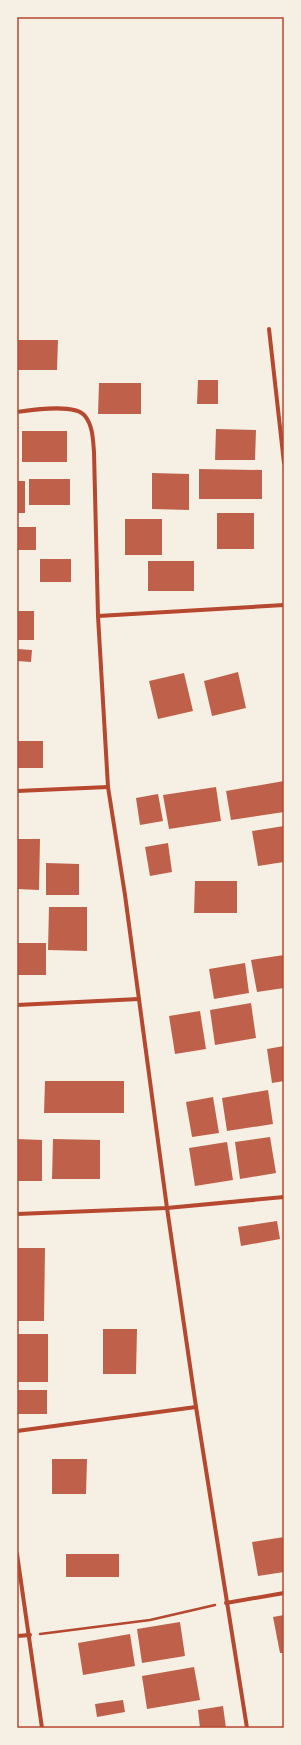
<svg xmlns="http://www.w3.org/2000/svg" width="301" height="1745" font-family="'Exo 2',sans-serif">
<rect width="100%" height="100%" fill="#f6efe4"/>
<g fill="#bf614a">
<path d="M17,340H58L57,370H17Z"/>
<path d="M198,380H218V404H197Z"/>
<path d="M99,383H141V414H98Z"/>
<path d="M216,429L256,430L255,460H215Z"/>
<rect x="22" y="431" width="45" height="31"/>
<path d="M199,469L262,470V499H199Z"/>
<path d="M152,473L189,474V510L152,509Z"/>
<rect x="29" y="479" width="41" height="26"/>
<rect x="17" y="481" width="8" height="32"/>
<rect x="217" y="513" width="37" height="36"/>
<rect x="125" y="519" width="37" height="36"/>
<rect x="17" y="527" width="19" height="23"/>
<rect x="40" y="559" width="31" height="23"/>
<rect x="148" y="561" width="46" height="30"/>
<rect x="17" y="611" width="17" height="29"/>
<path d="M17,649L32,650L31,662L17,661Z"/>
<path d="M238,672L246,708L212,716L204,681Z"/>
<path d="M184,673L193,711L158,719L149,681Z"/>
<rect x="17" y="741" width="26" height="27"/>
<path d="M284,781V812L231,820L226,791Z"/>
<path d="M216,787L221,821L169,829L163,795Z"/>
<path d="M158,794L163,821L140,825L136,798Z"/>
<path d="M284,826V862L258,866L252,831Z"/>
<path d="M17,839H40L39,890L17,889Z"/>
<path d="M168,843L172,872L150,876L145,847Z"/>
<path d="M46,863L79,864V895H46Z"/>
<path d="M195,881H237V913H194Z"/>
<path d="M49,907H87V951L48,950Z"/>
<rect x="17" y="943" width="29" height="32"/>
<path d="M284,955V988L257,992L251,960Z"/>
<path d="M245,963L249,993L214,999L209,969Z"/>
<path d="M251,1003L256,1038L215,1045L210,1010Z"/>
<path d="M200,1011L206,1049L175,1054L169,1016Z"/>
<path d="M284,1046V1081L272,1083L267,1049Z"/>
<path d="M45,1081H124V1113H44Z"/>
<path d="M268,1090L273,1124L227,1131L222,1098Z"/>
<path d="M213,1097L219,1133L192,1137L186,1102Z"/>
<path d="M270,1137L276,1173L240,1179L235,1142Z"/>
<path d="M17,1139L42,1140V1181H17Z"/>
<path d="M53,1139L100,1140V1179H52Z"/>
<path d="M227,1142L233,1180L195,1186L189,1148Z"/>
<path d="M277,1221L280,1239L241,1246L238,1227Z"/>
<path d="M17,1248H45L44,1321H17Z"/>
<path d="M103,1329H137L136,1374H103Z"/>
<rect x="17" y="1334" width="31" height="48"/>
<rect x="17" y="1390" width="30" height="24"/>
<path d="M52,1459H87L86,1494H52Z"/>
<path d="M284,1537V1572L258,1576L252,1542Z"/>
<rect x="66" y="1554" width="53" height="23"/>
<path d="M284,1615V1653H280L273,1617Z"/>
<path d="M180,1622L185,1656L142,1663L137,1629Z"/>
<path d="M130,1634L135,1666L83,1675L78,1643Z"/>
<path d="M194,1667L200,1700L147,1709L142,1676Z"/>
<path d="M123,1700L125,1712L97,1717L95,1704Z"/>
<path d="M223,1706L226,1728H200L198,1710Z"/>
</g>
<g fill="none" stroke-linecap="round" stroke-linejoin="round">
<path stroke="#b5482f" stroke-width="2.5" d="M40,1634L150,1620L215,1605"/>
<g stroke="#b5482f" stroke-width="4">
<path d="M269,329L284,463"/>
<path d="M17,412C32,410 75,403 85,416C93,426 93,440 94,452L98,616L108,787L125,895L167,1208L196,1407L247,1728"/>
<path d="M98,616L284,605"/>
<path d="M17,791L108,787"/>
<path d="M17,1005L139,999"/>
<path d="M17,1214L167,1208L284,1197"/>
<path d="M17,1431L196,1407"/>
<path d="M17,1554L42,1728"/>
<path d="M226,1603L284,1593"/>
<path d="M17,1636L30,1635"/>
</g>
</g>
<rect width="301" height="1745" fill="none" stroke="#f6efe4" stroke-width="36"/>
<rect x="18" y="18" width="265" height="1709" fill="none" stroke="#b5482f" stroke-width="1.5"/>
</svg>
